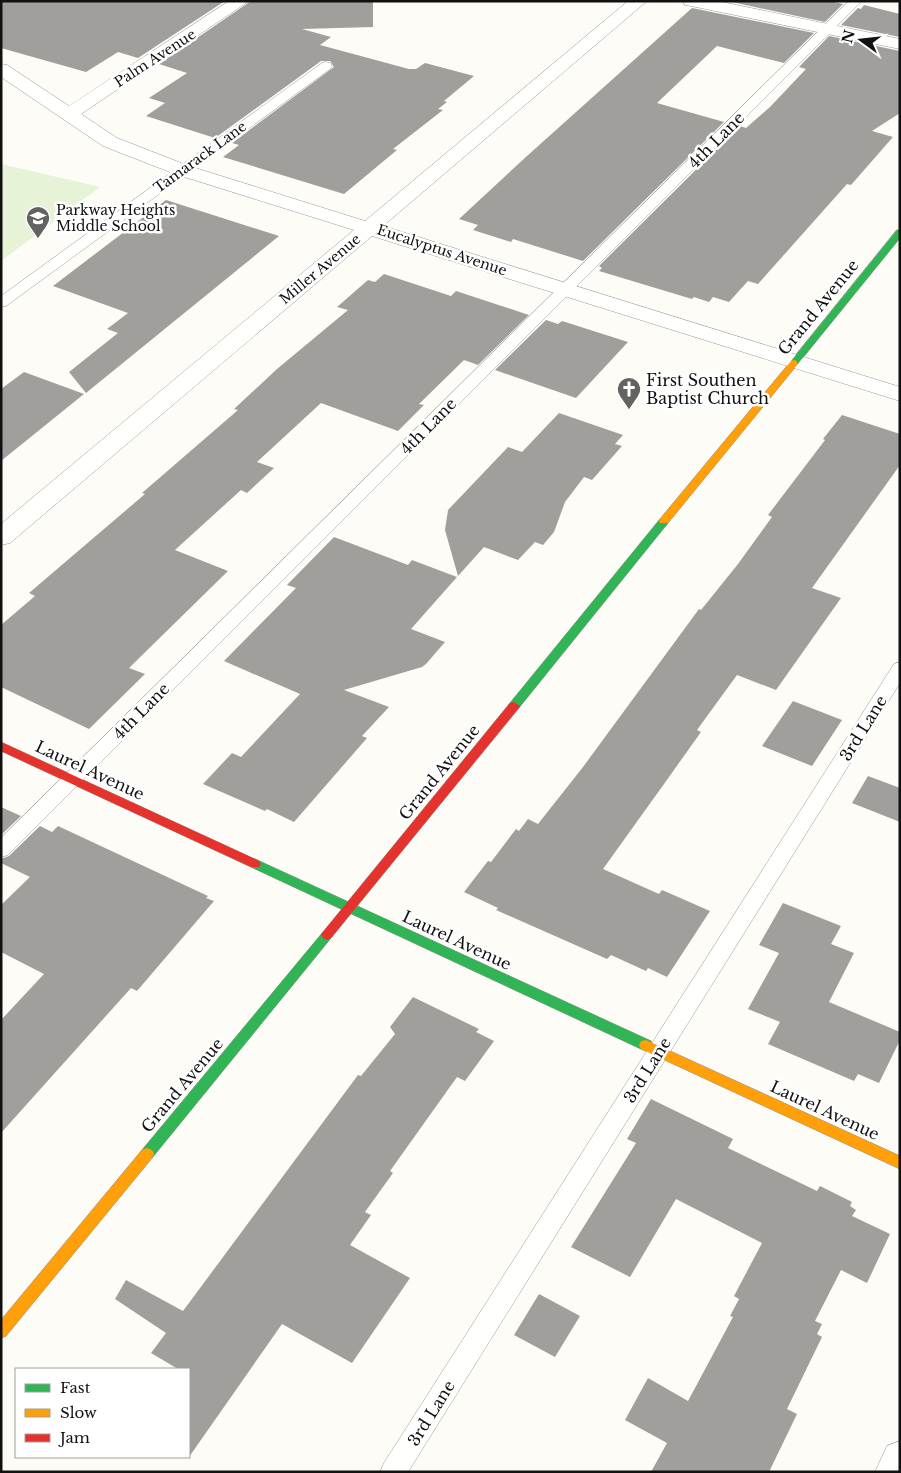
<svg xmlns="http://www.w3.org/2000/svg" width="901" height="1473" font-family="'Libre Baskerville',serif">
<rect width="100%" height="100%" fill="#fdfcf7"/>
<path fill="#e7f3d7" d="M1,164L100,187L1,261Z"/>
<g fill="#a19f9c">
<path d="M1,1H225L138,58L118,52L86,72L1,48Z"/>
<path d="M251,1L373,2V27L302,29L331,37L320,45L409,69H416L425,63L474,76L444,101L447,102L438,109L443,110L393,149L397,150L344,194L223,157L239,145L232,143L334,67L330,61H321L215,138L146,116L165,103L149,98L187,73L159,64Z"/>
<path d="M727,1H830L843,4L825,22Z"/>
<path d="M864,5L900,14V37L841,25L858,8L861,9Z"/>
<path d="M692,8L814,33L784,63L717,46L657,103L724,122L583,261L513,239L511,242L473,230L478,225L459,219L527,156Z"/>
<path d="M829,36L900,51V113L872,131L893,137L851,185L847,184L758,284L748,281L729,302L713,297L709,302L694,297L692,299L599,271L602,268L599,266L740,126L746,128L770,107L806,69L799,67Z"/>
<path d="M166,200L279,236L86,393L69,372L118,333L107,329L128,313L53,286Z"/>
<path d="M384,274L451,296L456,291L529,315L478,365L464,360L419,404L424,405L398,431L321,403L257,462L274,468L247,493L241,490L175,550L228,571L129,668L145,674L89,729L1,687V625L35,596L29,593L145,494L142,493L238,410L234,409L277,369L348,310L337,307L368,280L375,282Z"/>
<path d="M546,320L558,324L562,321L628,342L576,398L495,370Z"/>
<path d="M24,372L84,394L1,461V389Z"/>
<path d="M559,413L623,435L615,444L622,446L592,480L584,477L565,502L554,532L543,545L535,542L518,560L484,547L458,576L445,530L448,510L508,447L522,452Z"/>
<path d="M842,415L900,434V465L812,588L841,598L776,690L737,675L697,730L701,732L664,784L603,869L659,894L662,890L710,911L667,977L648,968L646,971L611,955L607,959L496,910L498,908L464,892L488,861L491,862L516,829L519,831L528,819L538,824L583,767L699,609L701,610L738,564L772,517L768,515L825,440L823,439Z"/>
<path d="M334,537L408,565L412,560L457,577L411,629L445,642L426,664L422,667L344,690L389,707L362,736L367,738L294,822L267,809L265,811L203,784L232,753L241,757L300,694L224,661L296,588L287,585Z"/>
<path d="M793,701L842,720L812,766L762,746Z"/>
<path d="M868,776L900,788V822L852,803Z"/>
<path d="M1,807L21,816L1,835Z"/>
<path d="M40,826L52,832L58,826L208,896L206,898L214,901L137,991L131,988L1,1133V1020L44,974L1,952V905L30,877L1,863V859L9,856Z"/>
<path d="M783,903L841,926L831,944L854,953L829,1002L900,1032V1040L879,1083L858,1074L854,1081L768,1044L780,1022L748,1009L779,953L759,945Z"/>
<path d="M413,997L479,1029L476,1032L494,1041L465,1081L457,1077L390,1171L393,1173L365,1212L371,1215L350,1245L410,1278L352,1363L282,1324L189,1457V1369H178L151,1353L166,1333L115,1299L126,1280L183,1311L358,1075L361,1076L395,1034L390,1027Z"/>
<path d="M651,1099L733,1139L728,1148L817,1191L820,1186L852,1202L850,1206L856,1210L852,1216L890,1234L867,1283L841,1270L815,1321L822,1324L817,1334L822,1337L787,1409L797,1414L769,1472H651L667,1443L625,1420L648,1378L688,1401L733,1317L730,1316L739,1299L734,1296L762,1243L676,1199L630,1277L571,1247L636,1143L627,1139Z"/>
<path d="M539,1294L580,1316L555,1357L514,1335Z"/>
</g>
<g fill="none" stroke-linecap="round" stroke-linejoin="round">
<g stroke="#979795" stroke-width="1">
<g id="lane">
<path d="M849,1H862L8,855L1,857V838Z"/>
<path d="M326,62L330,63L332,66L330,69L6,306L1,307V296L322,63Z"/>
<path d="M900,662V683L408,1472H380L384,1463L894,664Z"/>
</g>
</g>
<g stroke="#979795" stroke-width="1">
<g id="street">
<path d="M229,1H249L81,114L117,138L189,166L365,221L628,1H647L383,226L900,387V401L372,236L10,543L1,545V524L354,230L175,174L103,146L1,77V64L7,65L69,106Z"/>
<path d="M683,1H717L900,39V49L691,6L685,5Z"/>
<path d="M900,1441V1472H875L887,1446Z"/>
</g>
</g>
<g stroke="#8e8d8b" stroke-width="1">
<g id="fast">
<path d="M897,230H900V238L797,365H791V361Z"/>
<path d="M664,518L669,521L668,523L518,709H510L508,706L510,703L660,519Z"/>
<path d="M255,859L651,1041L653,1045L651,1049L646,1050L641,1049L251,867L249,864L251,861Z"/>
<path d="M327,930L331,932L333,935L331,938L152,1158L147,1160L142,1158L140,1154L142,1150L323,932Z"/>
</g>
</g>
<g stroke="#8e8d8b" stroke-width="1">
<g id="slow">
<path d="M794,360L797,361V365L668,523H660L659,521L660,519L791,361Z"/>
<path d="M646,1040L900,1156V1169L641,1049L639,1045L641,1041Z"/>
<path d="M147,1148L152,1150L154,1154L152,1158L6,1336L1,1338V1320L142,1150Z"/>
</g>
</g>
<g stroke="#8e8d8b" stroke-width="1">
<g id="jam">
<path d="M514,702L520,706L518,709L331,938L327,940L323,938L321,935L323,932L510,703Z"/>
<path d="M1,742L259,861L261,864L259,867H251L1,751Z"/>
</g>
</g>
<use href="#lane" fill="#fffffe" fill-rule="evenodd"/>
<use href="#street" fill="#fffffe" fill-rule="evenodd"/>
<use href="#fast" fill="#30b455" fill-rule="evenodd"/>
<use href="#slow" fill="#ff9f0a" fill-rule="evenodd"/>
<use href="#jam" fill="#e5322d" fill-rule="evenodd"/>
</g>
<defs>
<g id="school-pin" transform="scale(1.25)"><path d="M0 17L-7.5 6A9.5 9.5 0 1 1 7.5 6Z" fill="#646362" stroke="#fff"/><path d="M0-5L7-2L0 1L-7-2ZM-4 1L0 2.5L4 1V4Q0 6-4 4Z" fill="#fff"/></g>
<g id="church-pin" transform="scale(1.25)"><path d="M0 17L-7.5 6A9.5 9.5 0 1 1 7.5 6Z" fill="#646362" stroke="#fff"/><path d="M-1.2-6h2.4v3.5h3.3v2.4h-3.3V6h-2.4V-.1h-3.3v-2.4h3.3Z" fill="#fff"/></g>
</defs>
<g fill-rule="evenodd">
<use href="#school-pin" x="38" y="218"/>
<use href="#church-pin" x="629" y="389"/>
</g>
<g text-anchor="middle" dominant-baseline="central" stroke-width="5" stroke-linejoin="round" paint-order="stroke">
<g font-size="14" fill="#111" stroke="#fff">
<text transform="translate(155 58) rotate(-33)">Palm Avenue</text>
<text transform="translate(200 157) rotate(-36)">Tamarack Lane</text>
<text transform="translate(442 250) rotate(18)">Eucalyptus Avenue</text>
<text transform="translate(320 269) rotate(-40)">Miller Avenue</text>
</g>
<g font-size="14" fill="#111" stroke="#fff" text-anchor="start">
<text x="56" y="210">Parkway Heights<tspan x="56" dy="16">Middle School</tspan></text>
</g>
<g font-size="16" fill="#111" stroke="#fff">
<text transform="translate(716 140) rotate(-45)">4th Lane</text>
<text transform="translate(818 307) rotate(-51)">Grand Avenue</text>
<text transform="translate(428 426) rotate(-45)">4th Lane</text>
<text transform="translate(141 711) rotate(-45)">4th Lane</text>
<text transform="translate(863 728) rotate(-58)">3rd Lane</text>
<text transform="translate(90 770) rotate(25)">Laurel Avenue</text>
<text transform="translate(439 772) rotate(-51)">Grand Avenue</text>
<text transform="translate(457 940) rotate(25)">Laurel Avenue</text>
<text transform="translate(647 1070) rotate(-58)">3rd Lane</text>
<text transform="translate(182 1085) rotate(-50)">Grand Avenue</text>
<text transform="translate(825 1110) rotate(25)">Laurel Avenue</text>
<text transform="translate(431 1413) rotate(-58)">3rd Lane</text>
</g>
<g font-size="16" fill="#111" stroke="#fff" text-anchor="start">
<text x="646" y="380">First Southen<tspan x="646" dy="18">Baptist Church</tspan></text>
</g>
</g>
<rect width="901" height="1473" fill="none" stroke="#111111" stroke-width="5"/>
<rect x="15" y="1368" width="175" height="90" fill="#ffffff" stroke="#a0a0a0"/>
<rect x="25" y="1384" width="25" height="8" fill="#30b455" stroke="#a0a0a0"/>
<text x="60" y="1393" font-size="15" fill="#111111">Fast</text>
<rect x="25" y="1409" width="25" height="8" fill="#ff9f0a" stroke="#a0a0a0"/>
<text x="60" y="1418" font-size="15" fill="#111111">Slow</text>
<rect x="25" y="1434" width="25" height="8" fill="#e5322d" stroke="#a0a0a0"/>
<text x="60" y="1443" font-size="15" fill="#111111">Jam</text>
<g transform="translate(861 40) rotate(285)" stroke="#ffffff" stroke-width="4" paint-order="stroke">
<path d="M0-4L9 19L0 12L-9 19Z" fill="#111111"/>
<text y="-8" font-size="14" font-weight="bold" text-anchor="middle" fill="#111111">N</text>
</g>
</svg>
